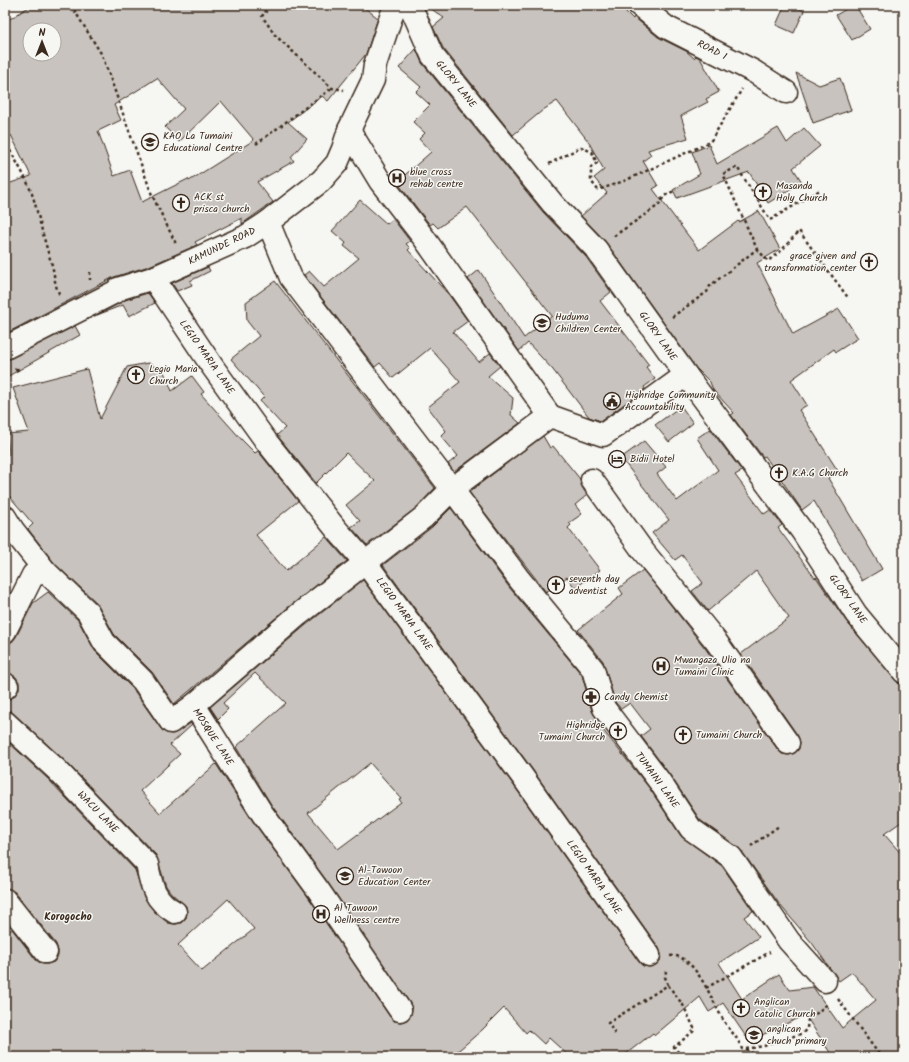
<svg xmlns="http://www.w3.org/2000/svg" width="909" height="1062" font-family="Kalam,sans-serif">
<rect width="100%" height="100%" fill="#f6f6f2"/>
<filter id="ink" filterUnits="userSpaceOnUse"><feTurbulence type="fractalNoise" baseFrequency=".025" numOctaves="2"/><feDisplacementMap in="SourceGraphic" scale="8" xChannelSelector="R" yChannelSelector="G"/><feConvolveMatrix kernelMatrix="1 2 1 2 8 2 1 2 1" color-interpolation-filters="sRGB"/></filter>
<g filter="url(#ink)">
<g fill="#c8c3be" stroke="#3b2a1e" fill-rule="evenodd">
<path d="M32,5H361L378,18L366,54L328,101L322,96L288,122L307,139L291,157L294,161L257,182L273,202L242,224V218L195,242L197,245L149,266L114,277L5,334V185L31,176L11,135L5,140V22ZM30,30H54V54H30ZM157,78L184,109L165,127L179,142L221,101L254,140L189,181L188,179L142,202L130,170L114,176L98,131L121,120L114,105Z"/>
<path d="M426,5H619L633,19L634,17L658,37L686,51L694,58L696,56L700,58L719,92L706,99L708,102L681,116L688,138L648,150L651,155L643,161L658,186L653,189L699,250L738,221L739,222L759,211L780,249L757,263L793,334L839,309L858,338L836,352L834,349L791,380L807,405L799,410L838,471L828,478L882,569L862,581L814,501L802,510L765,456L763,457L731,415L734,413L713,390L710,382L696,368L606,242L581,216L607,193L594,178L604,170L588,141L557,101L543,110L513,135L443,48L433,27L444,18Z"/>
<path d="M785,5H791L804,11L794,33L776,25Z"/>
<path d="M853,5H855L870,29L852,40L836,15Z"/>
<path d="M416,49L422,63L543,212L586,257L611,292L600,301L649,365L646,367L655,379L644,387L645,389L601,421L589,417L553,370L528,343L519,351L468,279L479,270L524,338L552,316L467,207L438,228L433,223L430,225L397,182L431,152L419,139L425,133L413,122L430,105L416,92L421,87L399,68Z"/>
<path d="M796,73L819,85L840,78L851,110L813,123Z"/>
<path d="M778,128L787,143L804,128L820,146L793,168L802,182L768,203L749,172L677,198L673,190L700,174L692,152L709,145L717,164Z"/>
<path d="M360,200L387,224L393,219L410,241L406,244L410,248L408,250L449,295L468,321L453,332L479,362L490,353L500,366L488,376L513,398L511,415L520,423L454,472L448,464L458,456L441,436L446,431L428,407L460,382L430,348L393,378L380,363L375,367L304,275L309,271L324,287L359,258L344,246L346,243L332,231Z"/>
<path d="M208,267L210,271L190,281L192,285L177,291L172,283Z"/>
<path d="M275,281L435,488L416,508L367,545L351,527L360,521L346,505L375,481L346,453L316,483L277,435L285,428L260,401L264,397L231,359L259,336L247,321L246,302Z"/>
<path d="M148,293L155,303L129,316L123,305L97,315L125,300Z"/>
<path d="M75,326L80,335L5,378V360Z"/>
<path d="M148,363L164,372L172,391L192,376L204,392L201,394L242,440L255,453L258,451L298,501L256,535L286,571L326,537L347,561L290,606L174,704L152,672L114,634L97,603L55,564L28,529L33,524L5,491V455L9,454L7,434L29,432L13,388L87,369L100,419L127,367Z"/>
<path d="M681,406L693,423L669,442L655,425Z"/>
<path d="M710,429L742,471L735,475L764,514L770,510L782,525L778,528L815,578L816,577L846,621L904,690V775L899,780L904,787V820L884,834L904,857V1057H833L805,1015L749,1041L723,1003L709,1012L700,997L655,1035L653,1033L622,1057H570L549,1038L544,1044L529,1030L526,1033L504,1008L482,1030L459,1050L447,1057H5V935L12,929L36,960L42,964H48L54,962L58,956V951L56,944L15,892L5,888V739L48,779L135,870L144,897L155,912L168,923L175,924L181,923L186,918L187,913L186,906L172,894L166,886L156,855L65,761L13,713L5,710V700L14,697L19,689V682L16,677L5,671V643L12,642L16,637L33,603L48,592L78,620L95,651L133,689L161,729L166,733L173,734L191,723L192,725L170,745L180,754L140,791L160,813L216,764L252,820L309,898L390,1017L394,1021L401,1022L407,1020L411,1015L412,1009L410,1003L329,884L272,806L236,747L286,703L255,673L223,703L228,709L218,719L210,707L306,625L363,580L512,783L639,962L643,966L650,967L656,965L660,961L661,954L659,948L532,769L383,565L432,527L451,508L509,587L582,675L592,711L600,724L599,725L650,789L681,836L722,866L753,911L744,917L759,937L719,963L742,999L779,974L790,990L813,987L842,1028L876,1000L852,972L839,981L812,943L780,905L741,850L700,820L670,775L641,736L650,729L630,703L621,709L615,702L603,661L578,630L623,594L619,588L643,570L705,648L778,750L782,754L789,755L795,753L799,749L800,742L798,736L741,654L789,618L756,571L708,611L692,591L703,583L682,555L675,560L652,533L669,520L621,458L644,441L666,467L657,474L677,501L718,470L697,438ZM370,763L401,798L399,799L401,802L338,849L308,813ZM228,899L254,929L202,971L178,945Z"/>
<path d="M543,436L550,448L553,446L580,479L582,487L587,495L575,505L582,514L569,523L571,525L568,528L600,570L575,588L567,577L546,592L469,492Z"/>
</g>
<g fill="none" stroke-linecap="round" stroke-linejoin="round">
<g stroke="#3b2a1e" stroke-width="25">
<g id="minor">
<path d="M410,5L432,55L553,204L596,249L686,375L802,531L856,614L904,672"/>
<path d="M639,5L666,27L753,71L786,92"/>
<path d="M349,130L380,181L424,238L550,416"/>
<path d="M268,222L291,278L452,489"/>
<path d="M153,278L212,366L266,441L336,529L365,562L522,776L649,955"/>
<path d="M5,348L117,291L118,289L153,278L245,237L268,222L321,181L337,163L343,149L349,130L373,80L375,65L395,5"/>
<path d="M592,480L643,551L715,640L788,743"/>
<path d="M452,489L519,579L593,669L604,708L660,782L691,829L731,857L789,941L825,981"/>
<path d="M5,517L13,530L46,572L88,612L104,642L143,681L171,722L194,705L262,813L319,891L400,1010"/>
<path d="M5,631L33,575L46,572"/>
<path d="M5,684L7,686L5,688"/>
<path d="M194,705L298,615L424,517L452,489L550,416L603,435L686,375"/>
<path d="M5,722L57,770L147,864C151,886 155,901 175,912"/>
<path d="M5,900L46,952"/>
</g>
</g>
<g stroke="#3b2a1e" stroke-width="2.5" stroke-dasharray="3 3" stroke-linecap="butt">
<path d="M71,5L102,55L152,195L176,244"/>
<path d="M261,5L266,12L262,16L275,35L332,88L344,90"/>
<path d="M256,144L332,88"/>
<path d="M7,145C17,163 28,180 34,200C40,222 45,244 52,265C55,276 54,285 60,295"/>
<path d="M549,164L581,147L592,152L597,163L591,167V181L598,190L624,181L710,142L742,89"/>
<path d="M614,236L659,205L664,196L676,190"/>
<path d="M757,249L768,261L781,251L799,231L849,299"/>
<path d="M90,272V280"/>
<path d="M672,317L707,292L710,286L757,249L723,174L737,167L770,220L820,190"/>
<path d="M15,368L18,372L17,366"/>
<path d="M751,846L779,826"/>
<path d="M670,956C695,952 713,1004 724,1021C731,1033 736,1034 742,1049L751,1051L753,1057"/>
<path d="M668,985L683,1005L695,1030L674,1047L682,1057"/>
<path d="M706,988L770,952"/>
<path d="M838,999L881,1057"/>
<path d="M615,1034L608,1023L668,985L665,977L666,971"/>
<path d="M746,1049L764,1046L803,1033L807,1028L808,1018L817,1013L828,1003"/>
</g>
<use href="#minor" stroke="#f6f6f2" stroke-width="22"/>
</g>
</g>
<defs>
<g id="school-ring" transform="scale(0.9)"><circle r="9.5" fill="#f6f6f2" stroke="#3b2a1e" stroke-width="1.5"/><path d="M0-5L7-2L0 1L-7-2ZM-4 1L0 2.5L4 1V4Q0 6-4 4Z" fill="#3b2a1e"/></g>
<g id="hospital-ring" transform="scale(0.9)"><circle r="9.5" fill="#f6f6f2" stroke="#3b2a1e" stroke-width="1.5"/><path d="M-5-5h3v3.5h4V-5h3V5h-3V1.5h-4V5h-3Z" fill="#3b2a1e"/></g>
<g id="church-ring" transform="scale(0.9)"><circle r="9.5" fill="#f6f6f2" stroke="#3b2a1e" stroke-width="1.5"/><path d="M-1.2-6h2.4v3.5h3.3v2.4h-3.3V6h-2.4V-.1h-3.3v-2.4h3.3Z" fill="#3b2a1e"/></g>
<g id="civic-ring" transform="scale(0.9)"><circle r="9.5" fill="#f6f6f2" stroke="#3b2a1e" stroke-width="1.5"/><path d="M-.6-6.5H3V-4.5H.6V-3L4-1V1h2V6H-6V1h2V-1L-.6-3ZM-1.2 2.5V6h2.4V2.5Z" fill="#3b2a1e"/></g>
<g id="hotel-ring" transform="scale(0.9)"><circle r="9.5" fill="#f6f6f2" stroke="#3b2a1e" stroke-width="1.5"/><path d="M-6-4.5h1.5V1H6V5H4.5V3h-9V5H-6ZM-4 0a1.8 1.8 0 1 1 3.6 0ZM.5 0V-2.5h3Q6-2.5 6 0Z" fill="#3b2a1e"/></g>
<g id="pharmacy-ring" transform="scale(0.9)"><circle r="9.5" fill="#f6f6f2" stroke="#3b2a1e" stroke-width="1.5"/><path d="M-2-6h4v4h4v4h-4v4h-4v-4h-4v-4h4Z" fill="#3b2a1e"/></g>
</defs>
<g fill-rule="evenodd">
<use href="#school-ring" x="150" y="142"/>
<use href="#hospital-ring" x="397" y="178"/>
<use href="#church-ring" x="763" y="192"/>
<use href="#church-ring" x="181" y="203"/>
<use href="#church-ring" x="869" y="262"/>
<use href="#school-ring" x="542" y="323"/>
<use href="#church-ring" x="136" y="375"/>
<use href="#civic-ring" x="612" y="401"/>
<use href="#hotel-ring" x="617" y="459"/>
<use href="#church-ring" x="779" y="473"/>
<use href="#church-ring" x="556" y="585"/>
<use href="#hospital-ring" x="661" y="666"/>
<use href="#pharmacy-ring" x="591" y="697"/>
<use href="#church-ring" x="618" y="731"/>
<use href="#church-ring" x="683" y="735"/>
<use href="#school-ring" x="345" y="876"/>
<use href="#hospital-ring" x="321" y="914"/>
<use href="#church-ring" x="741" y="1008"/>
<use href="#school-ring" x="754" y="1035"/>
</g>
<g text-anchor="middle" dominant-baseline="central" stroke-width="3" stroke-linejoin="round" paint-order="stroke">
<g font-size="10" fill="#3b2a1e" stroke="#f6f6f2">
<text transform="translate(712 50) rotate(27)">ROAD 1</text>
<text transform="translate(456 84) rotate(51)">GLORY LANE</text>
<text transform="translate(222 246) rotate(-26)">KAMUNDE ROAD</text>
<text transform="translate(658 336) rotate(55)">GLORY LANE</text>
<text transform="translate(207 357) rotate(55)">LEGIO MARIA LANE</text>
<text transform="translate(848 599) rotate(55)">GLORY LANE</text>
<text transform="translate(404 614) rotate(54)">LEGIO MARIA LANE</text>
<text transform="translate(213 737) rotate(57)">MOSQUE LANE</text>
<text transform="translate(657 780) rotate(54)">TUMAINI LANE</text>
<text transform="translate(98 812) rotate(46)">WACU LANE</text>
<text transform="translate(594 877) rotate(55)">LEGIO MARIA LANE</text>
</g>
<g font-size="10" fill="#3b2a1e" stroke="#f6f6f2" text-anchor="start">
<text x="163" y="136">KAO La Tumaini<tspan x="163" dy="12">Educational Centre</tspan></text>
<text x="410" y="172">blue cross<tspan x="410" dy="12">rehab centre</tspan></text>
<text x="776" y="186">Masanda<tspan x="776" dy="12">Holy Church</tspan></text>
<text x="194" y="197">ACK st<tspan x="194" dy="12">prisca church</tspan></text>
<text x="856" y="256" text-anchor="end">grace given and<tspan x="856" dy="12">transformation center</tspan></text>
<text x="555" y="317">Huduma<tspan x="555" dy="12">Children Center</tspan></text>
<text x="149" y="369">Legio Maria<tspan x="149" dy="12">Church</tspan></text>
<text x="625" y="395">Highridge Community<tspan x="625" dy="12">Accountability</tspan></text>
<text x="630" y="459">Bidii Hotel</text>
<text x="792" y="473">K.A.G Church</text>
<text x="569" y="579">seventh day<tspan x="569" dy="12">adventist</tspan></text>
<text x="674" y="660">Mwangaza Ulio na<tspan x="674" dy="12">Tumaini Clinic</tspan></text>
<text x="604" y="697">Candy Chemist</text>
<text x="605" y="725" text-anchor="end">Highridge<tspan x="605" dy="12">Tumaini Church</tspan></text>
<text x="696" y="735">Tumaini Church</text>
<text x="358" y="870">Al-Tawoon<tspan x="358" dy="12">Education Center</tspan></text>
<text x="334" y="908">Al Tawoon<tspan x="334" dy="12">Wellness centre</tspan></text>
<text x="754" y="1002">Anglican<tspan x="754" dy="12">Catolic Church</tspan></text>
<text x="767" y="1029">anglican<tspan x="767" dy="12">chuch primary</tspan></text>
</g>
<g font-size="11" font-weight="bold" fill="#3b2a1e" stroke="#f6f6f2">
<text x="68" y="917">Korogocho</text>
</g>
</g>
<rect width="909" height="1062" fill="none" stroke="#f6f6f2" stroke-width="20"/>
<rect x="10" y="10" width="889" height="1042" fill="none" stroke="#3b2a1e" stroke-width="1.5" filter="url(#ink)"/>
<g transform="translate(42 42)"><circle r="19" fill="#f6f6f2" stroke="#aba49d"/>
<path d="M0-3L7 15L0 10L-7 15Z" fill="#3b2a1e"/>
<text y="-6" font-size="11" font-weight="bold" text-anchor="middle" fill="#3b2a1e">N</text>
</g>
</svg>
